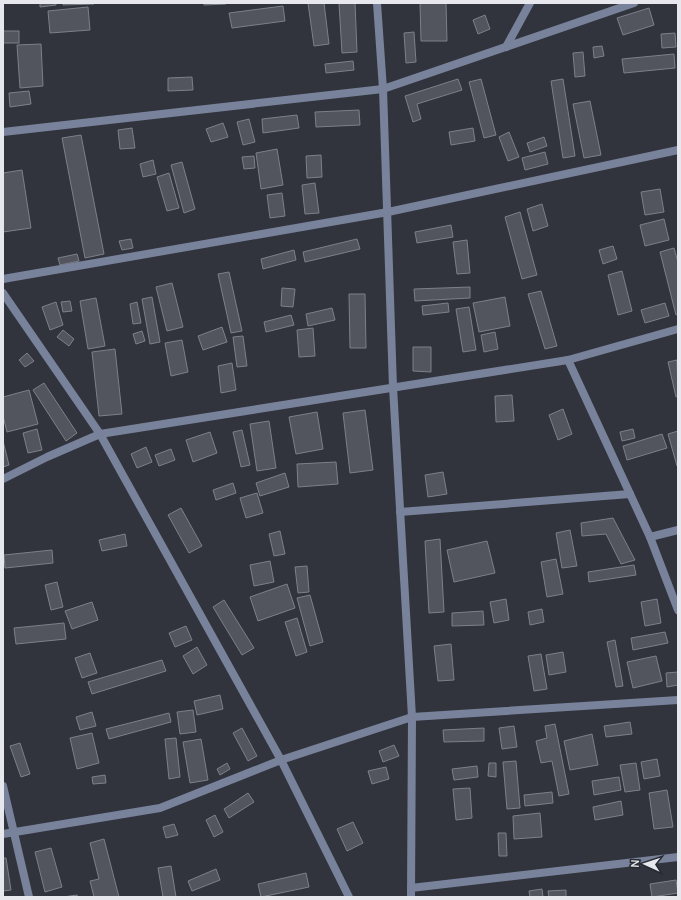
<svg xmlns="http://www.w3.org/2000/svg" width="681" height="900" font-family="Manrope,sans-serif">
<rect width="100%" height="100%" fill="#31343c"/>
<g fill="#53555e" stroke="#7c8088">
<path d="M40,3H56V5L40,7Z"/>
<path d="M63,3H94V4L63,5Z"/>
<path d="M204,3H226V4L204,5Z"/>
<path d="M308,3H324L329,44L314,46Z"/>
<path d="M339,3H355L357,52L342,53Z"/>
<path d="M420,3H446L447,41H421Z"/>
<path d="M283,6L285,21L232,28L229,13Z"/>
<path d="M88,7L90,30L50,33L48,11Z"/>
<path d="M649,8L654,25L623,35L617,18Z"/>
<path d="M485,15L490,29L478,34L473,20Z"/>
<rect x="3" y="31" width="16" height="12"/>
<path d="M414,32L416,62L406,63L404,33Z"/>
<path d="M675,33L676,47L662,48L661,34Z"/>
<path d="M41,44L43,86L20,88L17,45Z"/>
<path d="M602,46L604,56L594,58L593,47Z"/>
<path d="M583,52L585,76L575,77L573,53Z"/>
<path d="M674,54L675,68L624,73L622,59Z"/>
<path d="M353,61L354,70L326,73L325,64Z"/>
<path d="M192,77L193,90L168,91V78Z"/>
<path d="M458,79L462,90L417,104L421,119L413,122L405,96Z"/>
<path d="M481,79L496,135L484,138L469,82Z"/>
<path d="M563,79L575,156L563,158L551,81Z"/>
<path d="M29,91L31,104L10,107L9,93Z"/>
<path d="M590,101L601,155L584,158L573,104Z"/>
<path d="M359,110L360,125L316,127L315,112Z"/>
<path d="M297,115L299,128L263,133L262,119Z"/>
<path d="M249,119L255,142L243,145L237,122Z"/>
<path d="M223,123L228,137L211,142L206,129Z"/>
<path d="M132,128L135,148L120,149L118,130Z"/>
<path d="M473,128L475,141L451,145L449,132Z"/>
<path d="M509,132L519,157L508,161L499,137Z"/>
<path d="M81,135L104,254L85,258L62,138Z"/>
<path d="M544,137L547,146L530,152L527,143Z"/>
<path d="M277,149L283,185L261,189L256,153Z"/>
<path d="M545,152L548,164L525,170L522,158Z"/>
<path d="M321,155L322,177L307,178L306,156Z"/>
<path d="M254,156L255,168L244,169L242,157Z"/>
<path d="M153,160L156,174L143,177L140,164Z"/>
<path d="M182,162L195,209L184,213L171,165Z"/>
<path d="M22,170L31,228L3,232V173Z"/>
<path d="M169,173L179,208L167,211L157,177Z"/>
<path d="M315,183L319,213L305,214L302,185Z"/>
<path d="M660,189L664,212L645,215L641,192Z"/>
<path d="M282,193L285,216L270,218L267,195Z"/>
<path d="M542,204L548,226L533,231L527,209Z"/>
<path d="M520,212L537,275L522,279L505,217Z"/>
<path d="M664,219L669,240L645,246L640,225Z"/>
<path d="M451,225L453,237L417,243L415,232Z"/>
<path d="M131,239L133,248L122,250L119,241Z"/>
<path d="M357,239L360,249L305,262L303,252Z"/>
<path d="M467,240L470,273L457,274L453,242Z"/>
<path d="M613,246L617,259L603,264L599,250Z"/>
<path d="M674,248L678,262V314L676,315L660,252Z"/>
<path d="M294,250L296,260L263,269L261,259Z"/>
<path d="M77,254L79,261L60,265L58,258Z"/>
<path d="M622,271L632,311L618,315L608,275Z"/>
<path d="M229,272L242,331L231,333L218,274Z"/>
<path d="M172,283L183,327L167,331L156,287Z"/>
<path d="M470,287V298L415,301L414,289Z"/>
<path d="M282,288L295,289L293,307L281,306Z"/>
<path d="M541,291L557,346L545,349L528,294Z"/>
<path d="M349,294H365L366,348H350Z"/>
<path d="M152,297L160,342L150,344L142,299Z"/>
<path d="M505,297L510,326L479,332L473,303Z"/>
<path d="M96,298L105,346L88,349L80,301Z"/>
<path d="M70,301L72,311L63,312L61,302Z"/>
<path d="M56,302L63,325L50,330L42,307Z"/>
<path d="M137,302L141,323L133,324L130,304Z"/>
<path d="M448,303L449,312L423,315L422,306Z"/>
<path d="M665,303L669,316L645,323L641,310Z"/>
<path d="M469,307L476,350L463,352L456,309Z"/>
<path d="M332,308L335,320L308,326L306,314Z"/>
<path d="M291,315L294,325L266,332L264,322Z"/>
<path d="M222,327L227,342L203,350L198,336Z"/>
<path d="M313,328L315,356L299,357L297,330Z"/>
<path d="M63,330L74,339L69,346L57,337Z"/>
<path d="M142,331L145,341L136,344L133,334Z"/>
<path d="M495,332L498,349L484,352L481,335Z"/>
<path d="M243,336L247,366L237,367L233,337Z"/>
<path d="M182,340L188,372L171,376L165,343Z"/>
<path d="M413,347H431V372L413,371Z"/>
<path d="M115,349L122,414L99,416L92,352Z"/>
<path d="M27,353L34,361L25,367L19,360Z"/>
<path d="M677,360L678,396L676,397L668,362Z"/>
<path d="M232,363L236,390L221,393L218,366Z"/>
<path d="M44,383L77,433L66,441L33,390Z"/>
<path d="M29,390L38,424L7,432L3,416V397Z"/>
<path d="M512,395L514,421L496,422L495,396Z"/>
<path d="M563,409L572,434L558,440L549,415Z"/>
<path d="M365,410L373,470L350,473L343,413Z"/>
<path d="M317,412L323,449L296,454L289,417Z"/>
<path d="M269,421L276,468L257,471L250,424Z"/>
<path d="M37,429L42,450L28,453L23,433Z"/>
<path d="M633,429L635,438L622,441L620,432Z"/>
<path d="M242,430L250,465L241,467L233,432Z"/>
<path d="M678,431V466H677L668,434Z"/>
<path d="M210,432L217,453L193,462L186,440Z"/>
<path d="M662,434L667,448L627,460L623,446Z"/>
<path d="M3,441L9,465L3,467Z"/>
<path d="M146,447L152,462L137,468L131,454Z"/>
<path d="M171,449L175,460L159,466L155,455Z"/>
<path d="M336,462L338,484L298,487L297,464Z"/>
<path d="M443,472L447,494L428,497L425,475Z"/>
<path d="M285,473L289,487L260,496L256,483Z"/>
<path d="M233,483L236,493L216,500L213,490Z"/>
<path d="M257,493L263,513L246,518L240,498Z"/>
<path d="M181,508L202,546L189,553L168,515Z"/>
<path d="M613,518L635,560L621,564L606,534L582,536L581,523Z"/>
<path d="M570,530L577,566L562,568L556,533Z"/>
<path d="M280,531L285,554L274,556L269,534Z"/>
<path d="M125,534L127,546L102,551L99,540Z"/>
<path d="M440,539L444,612L429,613L425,541Z"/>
<path d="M487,541L495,573L454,582L447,550Z"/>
<path d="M52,550L53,563L5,568L4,555Z"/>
<path d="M556,559L563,594L547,597L541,562Z"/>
<path d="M270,561L274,582L254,586L250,565Z"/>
<path d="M634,565L636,575L589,582L588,572Z"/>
<path d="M307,566L309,592L298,593L295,567Z"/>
<path d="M57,582L63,607L51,610L45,585Z"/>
<path d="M287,584L295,608L258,621L250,597Z"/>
<path d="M310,595L323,642L310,646L297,598Z"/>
<path d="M506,599L509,620L494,623L490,602Z"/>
<path d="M657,599L661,623L645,626L641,602Z"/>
<path d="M224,600L254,648L242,655L213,607Z"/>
<path d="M92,602L98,620L72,629L65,611Z"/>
<path d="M542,609L544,622L530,625L528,612Z"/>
<path d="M483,611L484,625L452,626V613Z"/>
<path d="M297,618L307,652L296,656L285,622Z"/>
<path d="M64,623L66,639L16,644L14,628Z"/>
<path d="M186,626L192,640L175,647L169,633Z"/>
<path d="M665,632L668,643L633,650L631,638Z"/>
<path d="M615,640L623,686L616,687L607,642Z"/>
<path d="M451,644L454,680L438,681L434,646Z"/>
<path d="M197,647L207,665L193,674L183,656Z"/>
<path d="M563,652L566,672L549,675L546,655Z"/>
<path d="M90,653L97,673L82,678L75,658Z"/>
<path d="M541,654L547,689L534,691L528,656Z"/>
<path d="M656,656L662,681L633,688L627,662Z"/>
<path d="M162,660L166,671L92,694L88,682Z"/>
<path d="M678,672V685L667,687L666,673Z"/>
<path d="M220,695L223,709L197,715L194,701Z"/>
<path d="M193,710L196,732L180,734L177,712Z"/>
<path d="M92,712L96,726L80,730L76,717Z"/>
<path d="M169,713L171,722L109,739L106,729Z"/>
<path d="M630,722L632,734L606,737L604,726Z"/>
<path d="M555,724L569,794L559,796L552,761L541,763L536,741L547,738L545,726Z"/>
<path d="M514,726L517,747L502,749L499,728Z"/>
<path d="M242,728L257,756L248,761L233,733Z"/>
<path d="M484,728V741L444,742L443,730Z"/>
<path d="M92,733L99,763L77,769L70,738Z"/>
<path d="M592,734L598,765L570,770L564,741Z"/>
<path d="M176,738L180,777L169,779L165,739Z"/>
<path d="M201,739L208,780L190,783L183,742Z"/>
<path d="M20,743L30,774L21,777L10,746Z"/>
<path d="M394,745L399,756L383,762L379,751Z"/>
<path d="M657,759L660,776L644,779L641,762Z"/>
<path d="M516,761L520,808L507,809L503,762Z"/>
<path d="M227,763L230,769L220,775L217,769Z"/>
<path d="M489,763H496V777L488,776Z"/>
<path d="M636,763L640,790L625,792L620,765Z"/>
<path d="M477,766L478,777L454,780L452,769Z"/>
<path d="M386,767L389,779L372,784L368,771Z"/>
<path d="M105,775L106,783L93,784L92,777Z"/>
<path d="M619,777L621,790L594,795L592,781Z"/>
<path d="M470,788L472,818L456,820L453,789Z"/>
<path d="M667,790L673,827L654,829L649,793Z"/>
<path d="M552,792L553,803L525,806L524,795Z"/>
<path d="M248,793L254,802L229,818L224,809Z"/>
<path d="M621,801L623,815L595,820L593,807Z"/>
<path d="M540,813L542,837L514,839L513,816Z"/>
<path d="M215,815L223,832L214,837L206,820Z"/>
<path d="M353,822L363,843L347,851L337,829Z"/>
<path d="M174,824L178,835L166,838L163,827Z"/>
<path d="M498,833H506L507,856H499Z"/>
<path d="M104,839L119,897H94L90,881L99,879L90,843Z"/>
<path d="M51,848L62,887L45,892L35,852Z"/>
<path d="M3,858H6L11,890L3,891Z"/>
<path d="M171,866L176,897H163L158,868Z"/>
<path d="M216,869L220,880L192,891L188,881Z"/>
<path d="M306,873L309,887L261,897L258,884Z"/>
<path d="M676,880L678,893L652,897L650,884Z"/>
<path d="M542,889L543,897H530L529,891Z"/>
<path d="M566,890V897H549L548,891Z"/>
<path d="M77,895L78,897H63Z"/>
</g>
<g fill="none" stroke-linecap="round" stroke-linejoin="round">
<g stroke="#79829b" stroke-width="8">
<path d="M377,3L383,89L393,387L412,717L411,897"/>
<path d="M506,47L530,3"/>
<path d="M3,132L383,89L634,3"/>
<path d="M3,279L388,212L678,150"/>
<path d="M3,293L100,434L281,760L349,897"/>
<path d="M568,360L650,537L678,610"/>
<path d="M3,479L47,457L100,434L568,360L678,329"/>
<path d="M400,512L630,494"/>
<path d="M650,537L678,530"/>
<path d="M3,786L29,897"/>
<path d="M3,834L160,808L281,760L412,717L678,700"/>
<path d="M411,888L678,857"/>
</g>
</g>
<rect width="681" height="900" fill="none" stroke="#e6e8ed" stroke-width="8"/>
<g transform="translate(645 864) rotate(273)" stroke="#272a31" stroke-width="3" paint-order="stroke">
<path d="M0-3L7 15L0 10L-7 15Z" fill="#e6e8ed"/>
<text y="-6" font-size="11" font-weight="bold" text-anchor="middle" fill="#e6e8ed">N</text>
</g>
</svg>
